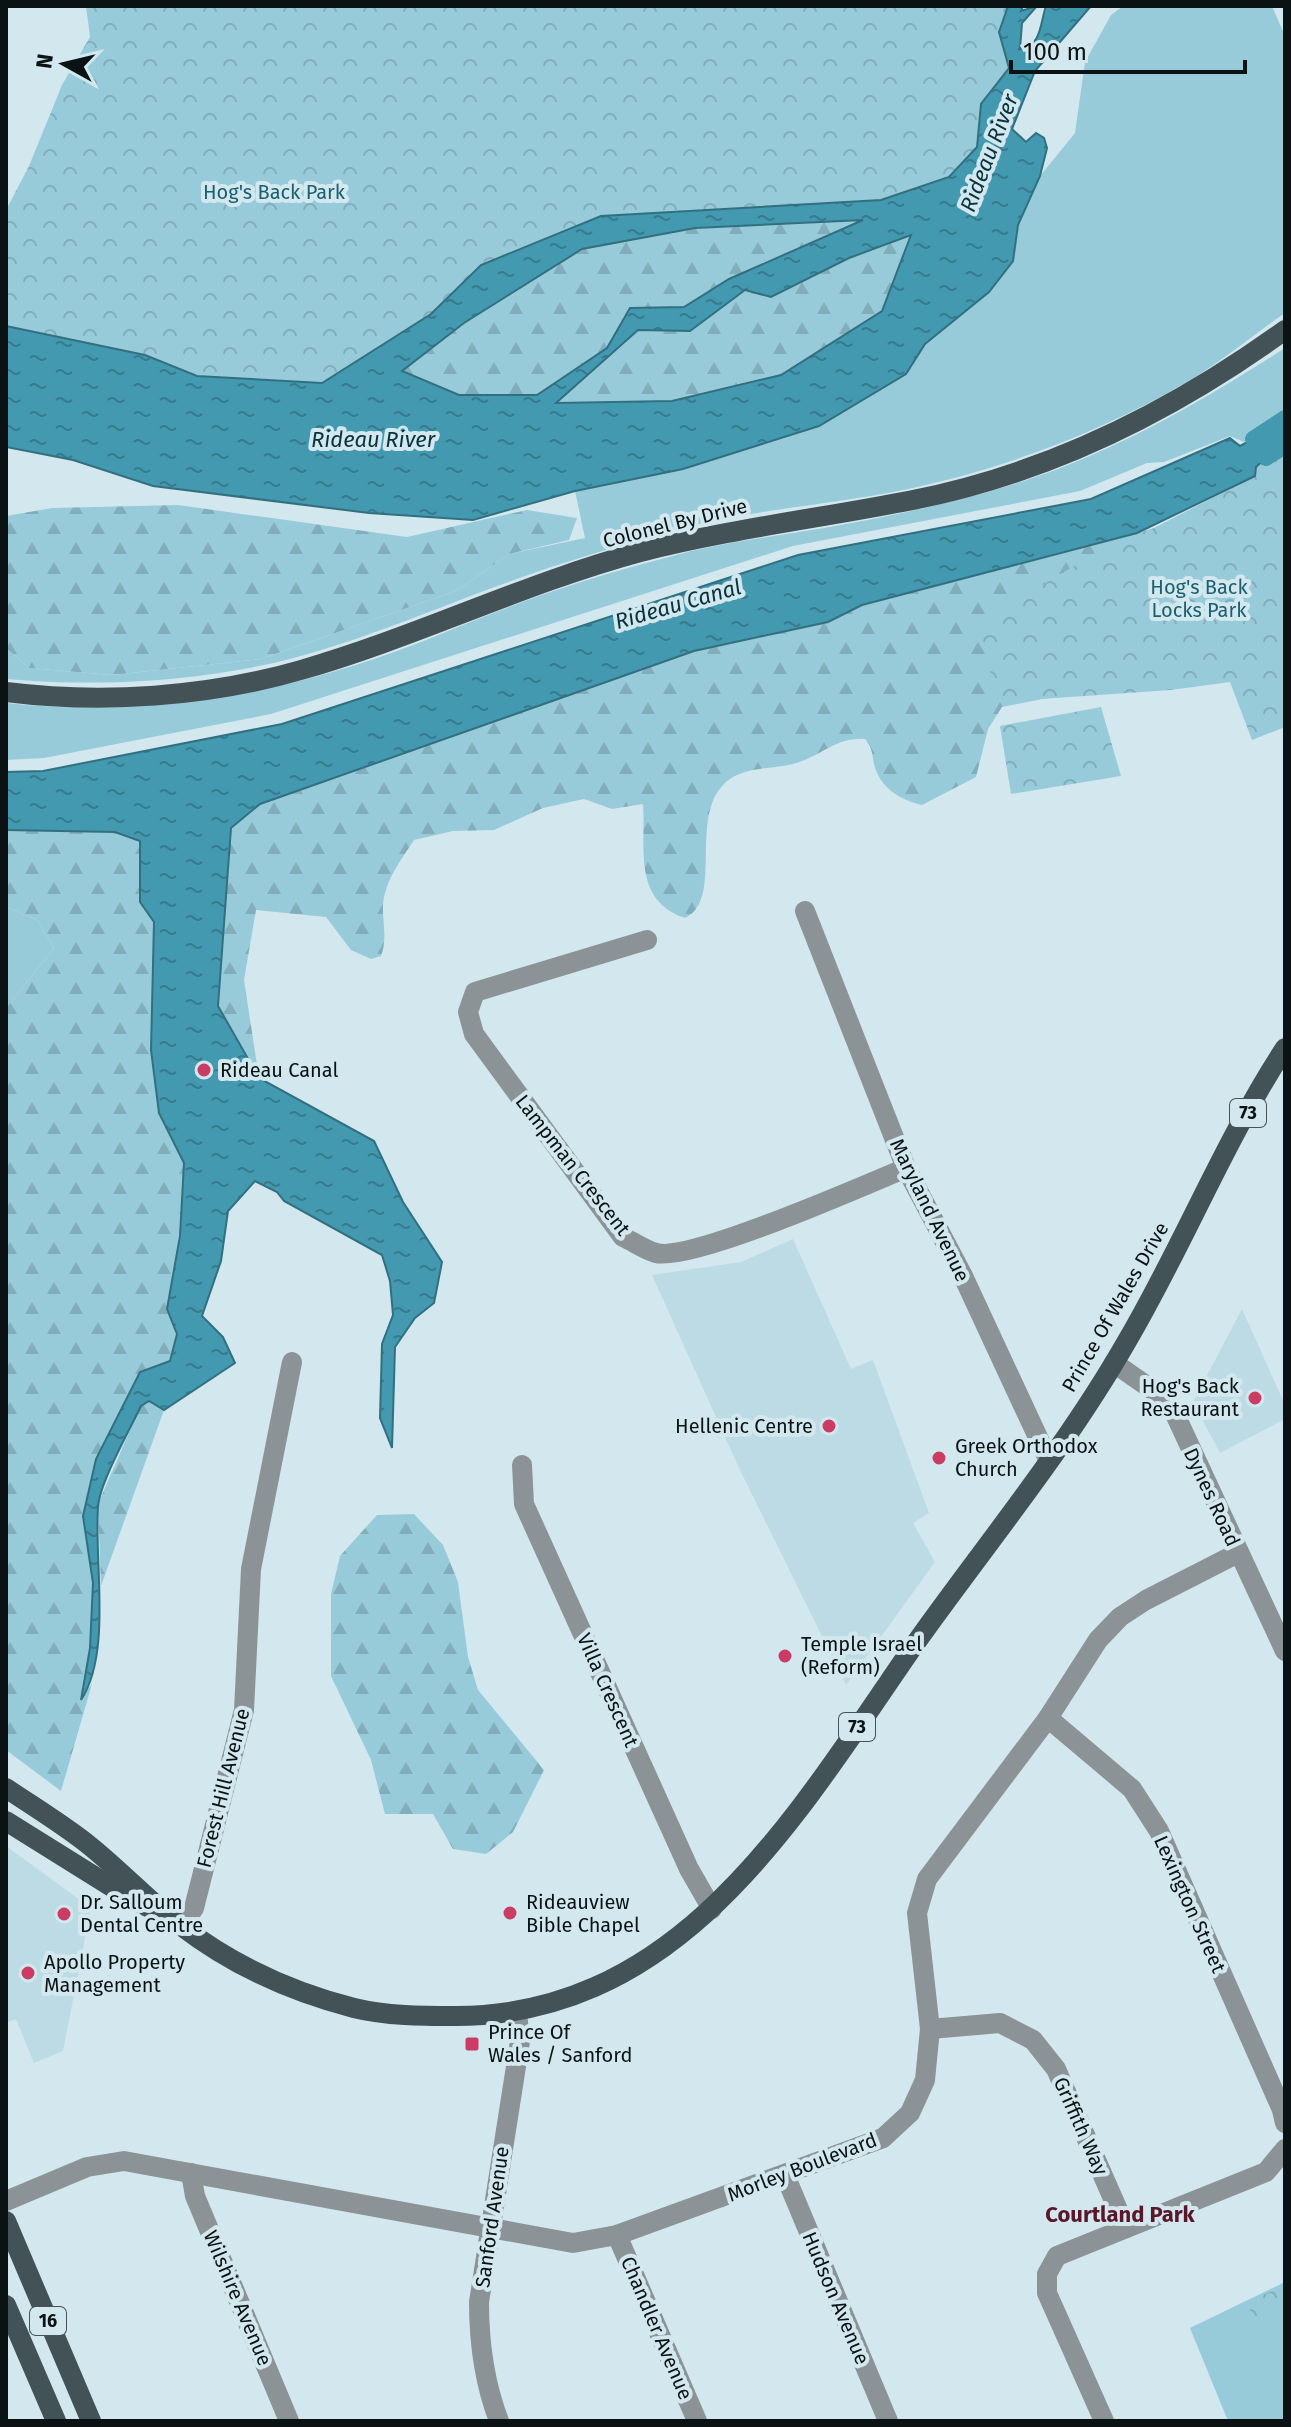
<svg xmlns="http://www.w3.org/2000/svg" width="1291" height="2427" font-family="'Fira Sans',sans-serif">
<defs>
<pattern id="forest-firs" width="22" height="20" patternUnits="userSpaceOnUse" patternTransform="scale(2)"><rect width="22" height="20" fill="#98cbda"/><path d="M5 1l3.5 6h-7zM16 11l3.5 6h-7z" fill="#82adba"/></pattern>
<pattern id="park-crowns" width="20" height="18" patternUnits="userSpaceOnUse" patternTransform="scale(2)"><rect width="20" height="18" fill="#98cbda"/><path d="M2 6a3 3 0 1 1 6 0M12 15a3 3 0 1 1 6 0" fill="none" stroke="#82adba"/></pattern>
<pattern id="water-ripples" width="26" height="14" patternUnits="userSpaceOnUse" patternTransform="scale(2)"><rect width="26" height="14" fill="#4399af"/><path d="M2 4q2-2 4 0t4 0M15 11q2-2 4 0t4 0" fill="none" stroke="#367b8d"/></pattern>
</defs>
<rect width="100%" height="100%" fill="#d2e8ee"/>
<g fill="#bddbe5">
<path d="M793,1239L851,1369L873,1360L929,1513L913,1523L935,1562L846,1685L739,1468L652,1275L741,1262Z"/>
<path d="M1242,1309L1285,1405V1419L1220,1453L1193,1402Z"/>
<path d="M6,1846L91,1908L63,2051L34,2063L16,2019L6,2023Z"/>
</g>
<g fill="#98cbda">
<path d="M1123,6H1272L1285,36V313C1252,336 1220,363 1185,383C1101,432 1003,469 908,489C826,506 741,510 661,534C609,549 556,564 506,583C431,610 359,642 282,661C193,682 97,687 6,679V648L29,668L112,675L261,659L456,591L509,554L585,538L575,491L683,469L749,449L906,374L925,344L989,292L1013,261L1018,225L1040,176L1075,133L1085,62L1111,15Z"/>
<path d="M1285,348V414L1244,442L1230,436L1164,462L1147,463L1080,491L793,546L271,714L44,758L6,760V703C125,716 245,700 359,664C408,649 456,627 504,609C555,589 611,572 665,558C717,543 771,537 824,528C889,517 957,502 1021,482C1115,452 1203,401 1285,348Z"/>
<path d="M6,907L37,920L54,948L6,1008Z"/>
<path d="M1285,2282V2421H1228L1190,2328Z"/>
</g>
<g fill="url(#forest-firs)">
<path d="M866,219L729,279L684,307L630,308L607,348L537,395H459L401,371L464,323L582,249L695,228Z"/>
<path d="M911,234L882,311L781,375L672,401L555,404L638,329L690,330L745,290Z"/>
<path d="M178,505L407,537L527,510L577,518L569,540L509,554L456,591L261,659L112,675L29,668L6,648V516L52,508Z"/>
<path d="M1121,538L1129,567L1083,691L1002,707L988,729L976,777L922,805C900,800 880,788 874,764C872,753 872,747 865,739C839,737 824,753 802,761C780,770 751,765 730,779C685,810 726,899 685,918C632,900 646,848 643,804L612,809L584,799L543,808L494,830L453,831L414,840C401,860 386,879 383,904C382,922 388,938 381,956L371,959L351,950L326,917L256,910L244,980L259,1078L218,1005L231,829L260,804L694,651L828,622L862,605Z"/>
<path d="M6,830L115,832L140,841V902L154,922L151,1050L159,1113L184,1163L180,1236L167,1309L177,1334L170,1362L140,1372L96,1459L83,1516L93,1583L90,1648L82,1697L92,1684L61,1791L6,1750V1008L54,948L37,920L6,907Z"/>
<path d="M149,1401L164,1410L101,1586L98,1504L141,1405Z"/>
<path d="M414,1514L443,1545L458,1582L468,1657L478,1690L544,1770L513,1832L486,1854L453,1849L433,1814H385L371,1760L331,1676V1594L340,1556L377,1515Z"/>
</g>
<g fill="url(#park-crowns)">
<path d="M86,6H1008L999,32L1009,68L981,104L977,147L949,177L881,200L601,216L481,265L431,314L322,383L197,376L145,355L6,326V210L29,166L62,85L90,37Z"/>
<path d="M1285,446V727L1252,740L1230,682L1171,690L999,702L977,624L1121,538L1154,528L1255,476L1256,467Z"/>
<path d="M1101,707L1121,776L1011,794L1000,726Z"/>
<path d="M1285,2286V2319L1271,2316L1253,2318L1247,2301Z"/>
</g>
<g fill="url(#water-ripples)" stroke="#327080" stroke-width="2" fill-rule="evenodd">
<path d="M1008,6H1023L1021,11L1037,6L1022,23L1020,49C1042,46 1040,23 1046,6H1091L1035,71L1012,129L1026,142L1036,133L1044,138L1047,148L1040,176L1018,225L1013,261L989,292L925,344L906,374L819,426L683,469L575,491L473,520L369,513L153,486L73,460L6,447V326L145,355L197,376L322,383L431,314L481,265L601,216L881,200L949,177L977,147L981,104L1009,68L999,32ZM863,220L729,279L684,307L630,308L607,348L537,395H459L402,371L464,323L582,249L695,228ZM911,235L882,311L781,375L672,401L556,403L638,330L690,331L745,290L771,297L849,258Z"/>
<path d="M1230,438L1240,446L1253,439L1266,458L1256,467L1255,476L1137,533L862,605L828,622L694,651L260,804L231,828L218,1006L259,1078L374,1141L403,1202L442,1262L434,1303L415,1318L395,1347L392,1448L380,1418L382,1344L393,1315L390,1281L382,1255L284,1201L277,1192L255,1181L228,1211L221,1261L202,1316L223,1337L235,1363L164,1410L149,1401L141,1406C130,1429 99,1484 98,1507C94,1562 112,1653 81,1700L90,1648L93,1583L83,1516L96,1459L140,1372L170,1361L177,1334L167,1309L180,1236L184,1163L159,1113L151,1050L154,922L140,902V841L115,832L6,830V772L43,771L282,724L798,555L1091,499Z"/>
</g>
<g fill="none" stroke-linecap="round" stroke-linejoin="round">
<g stroke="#4399af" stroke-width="16">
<path d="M1285,418L1253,439L1266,458L1285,446"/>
<path d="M1241,456L1285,432"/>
</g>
<g stroke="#8b9396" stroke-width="20">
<path d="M805,911L906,1168L963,1276L1048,1459"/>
<path d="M647,940L475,992L468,1012L474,1034L623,1237C634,1242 645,1250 656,1253C692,1262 865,1185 906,1168"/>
<path d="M1114,1363L1157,1393L1174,1412L1285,1651"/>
<path d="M522,1465L524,1504L689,1869L712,1909"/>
<path d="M1048,1718L1132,1789L1159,1831L1282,2110L1285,2123"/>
<path d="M182,1926L194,1908L244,1710L251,1569L292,1362"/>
<path d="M930,2029L1000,2023L1033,2040L1056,2069L1126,2228"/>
<path d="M191,2173L195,2196L289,2421"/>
<path d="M785,2175L888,2421"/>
<path d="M6,2201L87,2167L124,2161L573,2243L617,2235L883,2138L910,2113L925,2080L930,2029L917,1913L927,1879L1048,1718L1098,1640L1120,1617L1146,1600L1238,1553"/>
<path d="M617,2235L697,2421"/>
<path d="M499,2421C484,2382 479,2343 479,2302L520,2041L517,2012"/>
<path d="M1104,2421L1047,2293V2274L1057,2256L1266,2172L1285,2149"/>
</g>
<g stroke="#435257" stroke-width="20">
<path d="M6,692C102,704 208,697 301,670C416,637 525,583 640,552C730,529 822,518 913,500C1050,473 1173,411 1285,330"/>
<path d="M6,1788C34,1807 64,1825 90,1846C121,1871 149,1901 180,1925C232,1965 291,1992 354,2008C387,2016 422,2016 456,2016C685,2015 799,1810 915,1644C986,1544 1066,1448 1127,1341C1183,1246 1224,1141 1285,1048"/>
<path d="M6,1821L131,1899L160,1913"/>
<path d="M6,2221L91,2421"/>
<path d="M6,2305L56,2421"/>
</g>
</g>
<g fill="#ca3c64" stroke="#d2e8ee" stroke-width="3">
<circle cx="204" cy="1070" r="8"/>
<circle cx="1255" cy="1398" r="8"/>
<circle cx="829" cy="1426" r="8"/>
<circle cx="939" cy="1458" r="8"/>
<circle cx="785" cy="1656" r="8"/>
<circle cx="510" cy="1913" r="8"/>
<circle cx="64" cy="1914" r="8"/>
<circle cx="28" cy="1973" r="8"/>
<rect x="464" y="2036" width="16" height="16" rx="4"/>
</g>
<g text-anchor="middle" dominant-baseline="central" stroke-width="8" stroke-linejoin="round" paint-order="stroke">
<g fill="#d2e8ee" stroke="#465255" stroke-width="2">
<rect x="1230" y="1099" width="36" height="28" rx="6"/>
<rect x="839" y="1713" width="36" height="28" rx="6"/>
<rect x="30" y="2307" width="36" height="28" rx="6"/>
</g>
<g font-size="18" font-weight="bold" fill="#0a1214">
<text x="1248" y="1113">73</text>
<text x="857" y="1727">73</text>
<text x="48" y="2321">16</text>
</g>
<g font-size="20" fill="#1b6070" stroke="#d2e8ee">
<text x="274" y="192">Hog's Back Park</text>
<text x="1199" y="587">Hog's Back<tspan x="1199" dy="23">Locks Park</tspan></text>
</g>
<g font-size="20" fill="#0a1214" stroke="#d2e8ee">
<text transform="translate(675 523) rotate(-14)">Colonel By Drive</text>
<text transform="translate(573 1165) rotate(52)">Lampman Crescent</text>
<text transform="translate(930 1210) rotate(64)">Maryland Avenue</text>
<text transform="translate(1115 1307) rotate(-60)">Prince Of Wales Drive</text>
<text transform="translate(1212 1497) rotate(65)">Dynes Road</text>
<text transform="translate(608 1690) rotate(66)">Villa Crescent</text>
<text transform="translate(223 1788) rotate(-76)">Forest Hill Avenue</text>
<text transform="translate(1190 1904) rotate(66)">Lexington Street</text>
<text transform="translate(1081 2126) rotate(66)">Griffith Way</text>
<text transform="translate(802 2167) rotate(-21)">Morley Boulevard</text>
<text transform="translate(492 2217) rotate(-82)">Sanford Avenue</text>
<text transform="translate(238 2298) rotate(67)">Wilshire Avenue</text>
<text transform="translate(836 2298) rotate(67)">Hudson Avenue</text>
<text transform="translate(657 2328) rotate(67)">Chandler Avenue</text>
</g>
<g font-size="20" fill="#0a1214" stroke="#d2e8ee" text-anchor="start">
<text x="220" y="1070">Rideau Canal</text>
<text x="1239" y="1386" text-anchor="end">Hog's Back<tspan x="1239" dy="23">Restaurant</tspan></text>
<text x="813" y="1426" text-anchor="end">Hellenic Centre</text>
<text x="955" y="1446">Greek Orthodox<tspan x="955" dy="23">Church</tspan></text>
<text x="801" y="1644">Temple Israel<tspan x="801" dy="23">(Reform)</tspan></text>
<text x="80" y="1902">Dr. Salloum<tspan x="80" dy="23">Dental Centre</tspan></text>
<text x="526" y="1902">Rideauview<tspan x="526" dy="23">Bible Chapel</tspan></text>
<text x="44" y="1962">Apollo Property<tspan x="44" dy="23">Management</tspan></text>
<text x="488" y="2032">Prince Of<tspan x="488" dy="23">Wales / Sanford</tspan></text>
</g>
<g font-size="22" font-style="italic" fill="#08323c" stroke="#d2e8ee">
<text transform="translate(989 153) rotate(-69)">Rideau River</text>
<text x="373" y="439">Rideau River</text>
<text transform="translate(678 604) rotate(-16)">Rideau Canal</text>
</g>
<g font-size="22" font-weight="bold" fill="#5b172a" stroke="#d2e8ee">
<text x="1120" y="2214">Courtland Park</text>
</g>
</g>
<rect width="1291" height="2427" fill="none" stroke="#0a1214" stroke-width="16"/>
<g transform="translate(64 64) rotate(278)" stroke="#d2e8ee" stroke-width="6" paint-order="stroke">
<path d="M0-6L14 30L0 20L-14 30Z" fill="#0a1214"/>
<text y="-12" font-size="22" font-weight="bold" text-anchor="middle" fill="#0a1214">N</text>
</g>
<path d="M1011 60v12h234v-12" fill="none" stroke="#0a1214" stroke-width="4"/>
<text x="1023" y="60" font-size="24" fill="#0a1214" stroke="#d2e8ee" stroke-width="6" paint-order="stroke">100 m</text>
</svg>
